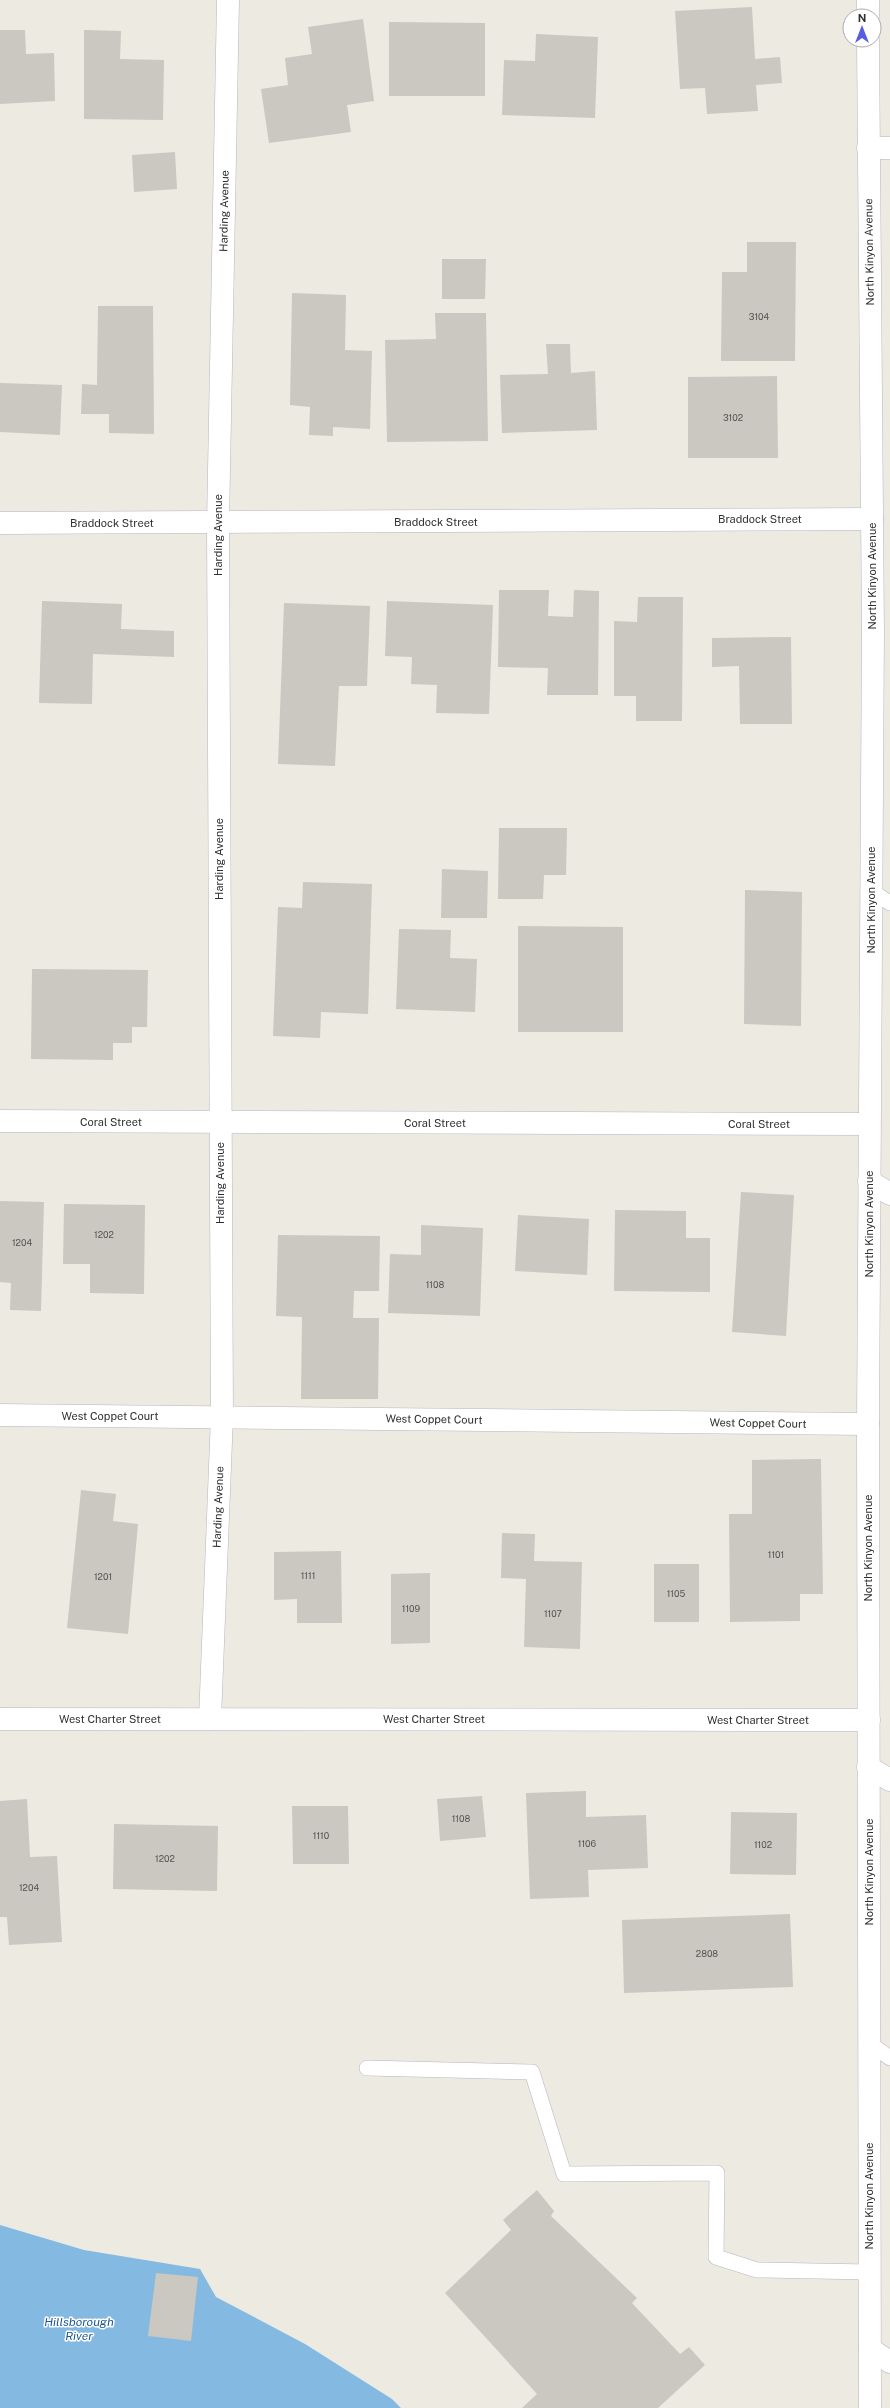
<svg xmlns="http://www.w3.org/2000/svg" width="890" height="2408" font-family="'Public Sans',sans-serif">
<rect width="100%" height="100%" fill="#edeae2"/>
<path fill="#84b9e1" d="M0,2225L84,2250L200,2269L216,2297L305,2344L392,2399L401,2408H0Z"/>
<g fill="#cac8c0">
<path d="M752,7L755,59L780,57L782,83L756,85L758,111L707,114L705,88L680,89L675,11Z"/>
<path d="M363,19L374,101L347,105L351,132L269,143L261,89L288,85L285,58L312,54L308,27Z"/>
<path d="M389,22L485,23V96H389Z"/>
<path d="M0,30H25L26,54L54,53L55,101L0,104Z"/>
<path d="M84,30L121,31L120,59L164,60L163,120L84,119Z"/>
<path d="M536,34L598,37L595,118L502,115L504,60L535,61Z"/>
<path d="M175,152L177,189L134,192L132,155Z"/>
<path d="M747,242H796L795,361H721L722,272H747Z"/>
<path d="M442,259H486L485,299H442Z"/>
<path d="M292,293L346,295L345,350L372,351L370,429L333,427V436L309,435L310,407L290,405Z"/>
<path d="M98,306H153L154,434L109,433V414H81L82,384L97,385Z"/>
<path d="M435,313H486L488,441L387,442L385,340L436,339Z"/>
<path d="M546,344H570L571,373L595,371L597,430L502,433L500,375L548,374Z"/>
<path d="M777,376L778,458H688V377Z"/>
<path d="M0,383L62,385L60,435L0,432Z"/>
<path d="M499,590H549L548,616L573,617L574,590L599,591L598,695H547L548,668L498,667Z"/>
<path d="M638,597H683L682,721H636V696H614V621L637,622Z"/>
<path d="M42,601L122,604L121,629L174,631V657L93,654L92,704L39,703Z"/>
<path d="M387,601L493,605L489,714L436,713L437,685L411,684L412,657L385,656Z"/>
<path d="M284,603L370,606L367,686H339L335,766L278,764Z"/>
<path d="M791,637L792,724H740L739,666L712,667V638Z"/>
<path d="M499,828H567L566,875H544L543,899H498Z"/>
<path d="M442,869L488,871L487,918H441Z"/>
<path d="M303,882L372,884L368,1014L321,1012L320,1038L273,1036L278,907L302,908Z"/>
<path d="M745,890L802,892L801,1026L744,1024Z"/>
<path d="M518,926L623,927V1032H518Z"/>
<path d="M399,929L451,930L450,958L477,959L475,1012L396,1009Z"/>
<path d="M32,969L148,970L147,1027H132V1043H113V1060L31,1059Z"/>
<path d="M741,1192L794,1195L786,1336L732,1332Z"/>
<path d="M0,1201L44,1202L41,1311L10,1310L11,1283L0,1282Z"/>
<path d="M64,1204L145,1205L144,1294L90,1293V1264H63Z"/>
<path d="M615,1210L686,1211V1238H710V1292L614,1291Z"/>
<path d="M518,1215L589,1219L587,1275L515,1271Z"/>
<path d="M421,1225L483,1228L480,1316L388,1313L390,1254L421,1255Z"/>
<path d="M278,1235L380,1236L379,1291H354L353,1318H379L378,1399H301L302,1317L276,1316Z"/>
<path d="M821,1459L823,1594H800V1621L730,1622L729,1514H752V1460Z"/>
<path d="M81,1490L116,1494L113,1521L138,1524L128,1634L67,1628Z"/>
<path d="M502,1533L535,1534L534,1561L582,1562L580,1649L524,1647L526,1579L501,1578Z"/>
<path d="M341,1551L342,1623H297V1599L274,1600V1552Z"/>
<rect x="654" y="1564" width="45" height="58"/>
<path d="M430,1573V1643L391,1644V1574Z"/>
<path d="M586,1791V1817L646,1815L648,1868L588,1870L589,1897L530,1899L526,1793Z"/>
<path d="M482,1796L486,1837L440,1841L437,1799Z"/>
<path d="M27,1799L30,1857L57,1856L62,1942L9,1945L7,1917H0V1801Z"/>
<path d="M292,1806H348L349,1864H293Z"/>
<path d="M731,1812L797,1813L796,1875L730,1874Z"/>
<path d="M114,1824L218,1826L217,1891L113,1889Z"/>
<path d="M790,1914L793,1987L624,1993L622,1920Z"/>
<path d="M537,2190L554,2211L551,2216L637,2298L632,2303L680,2354L689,2347L705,2365L658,2408H522L537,2394L445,2293L511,2230L503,2220Z"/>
<path d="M156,2273L198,2277L191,2341L148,2336Z"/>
</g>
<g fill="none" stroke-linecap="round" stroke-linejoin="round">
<g stroke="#b6b6c0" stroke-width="16">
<g id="lane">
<path d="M871,891L890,903"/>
<path d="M869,2043L890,2058"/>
<path d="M367,2068L532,2072L564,2174L717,2173L716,2257L757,2270L869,2272"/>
</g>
</g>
<g stroke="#b6b6c0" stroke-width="23">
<g id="street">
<path d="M868,16V0"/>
<path d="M868,40L873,631L868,1424L870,2408"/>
<path d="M868,148H890"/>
<path d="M0,523L872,519"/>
<path d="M0,1121L869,1124"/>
<path d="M869,1181L890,1194"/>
<path d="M0,1415L868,1424"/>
<path d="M0,1719L869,1720"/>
<path d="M210,1719L222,1416L218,523L228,0"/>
<path d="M868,1767L890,1780"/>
<path d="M870,2349L890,2362"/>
</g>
</g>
<use href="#lane" stroke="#fff" stroke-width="15"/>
<use href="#street" stroke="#fff" stroke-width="22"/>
</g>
<g text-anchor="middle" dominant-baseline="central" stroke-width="3" stroke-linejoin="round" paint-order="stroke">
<g font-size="9" fill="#555452">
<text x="759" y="316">3104</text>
<text x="733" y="417">3102</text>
<text x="104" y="1234">1202</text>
<text x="22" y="1242">1204</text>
<text x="435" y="1284">1108</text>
<text x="776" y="1554">1101</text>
<text x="308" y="1575">1111</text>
<text x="103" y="1576">1201</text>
<text x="676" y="1593">1105</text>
<text x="411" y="1608">1109</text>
<text x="553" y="1613">1107</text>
<text x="461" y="1818">1108</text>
<text x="321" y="1835">1110</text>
<text x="587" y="1843">1106</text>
<text x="763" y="1844">1102</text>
<text x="165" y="1858">1202</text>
<text x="29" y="1887">1204</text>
<text x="707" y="1953">2808</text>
</g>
<g font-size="11" fill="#2e2e2e" stroke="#fff">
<text transform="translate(224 211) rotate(-89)">Harding Avenue</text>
<text transform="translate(869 252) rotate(-91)">North Kinyon Avenue</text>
<text x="760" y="519">Braddock Street</text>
<text x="436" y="522">Braddock Street</text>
<text x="112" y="523">Braddock Street</text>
<text transform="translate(218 535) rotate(-90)">Harding Avenue</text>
<text transform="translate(872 576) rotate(-90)">North Kinyon Avenue</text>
<text transform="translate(219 859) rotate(-90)">Harding Avenue</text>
<text transform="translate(871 900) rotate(-90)">North Kinyon Avenue</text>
<text x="111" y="1122">Coral Street</text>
<text x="435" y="1123">Coral Street</text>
<text x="759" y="1124">Coral Street</text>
<text transform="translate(220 1183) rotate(-90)">Harding Avenue</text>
<text transform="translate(869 1224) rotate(-90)">North Kinyon Avenue</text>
<text x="110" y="1416">West Coppet Court</text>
<text transform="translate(434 1419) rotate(1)">West Coppet Court</text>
<text transform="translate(758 1423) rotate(1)">West Coppet Court</text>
<text transform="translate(218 1507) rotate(-88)">Harding Avenue</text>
<text transform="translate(868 1548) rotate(-90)">North Kinyon Avenue</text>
<text x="110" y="1719">West Charter Street</text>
<text x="434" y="1719">West Charter Street</text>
<text x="758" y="1720">West Charter Street</text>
<text transform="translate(869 1872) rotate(-90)">North Kinyon Avenue</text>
<text transform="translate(869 2196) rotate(-90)">North Kinyon Avenue</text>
</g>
<g font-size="12" font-style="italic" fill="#1f5790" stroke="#fff">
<text x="79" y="2322">Hillsborough<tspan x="79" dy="14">River</tspan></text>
</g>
</g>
<g transform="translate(862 28)"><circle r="19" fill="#ffffff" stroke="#ababab"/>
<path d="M0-3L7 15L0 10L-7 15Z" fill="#585be4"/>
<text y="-6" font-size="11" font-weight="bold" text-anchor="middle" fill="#2e2e2e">N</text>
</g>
</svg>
